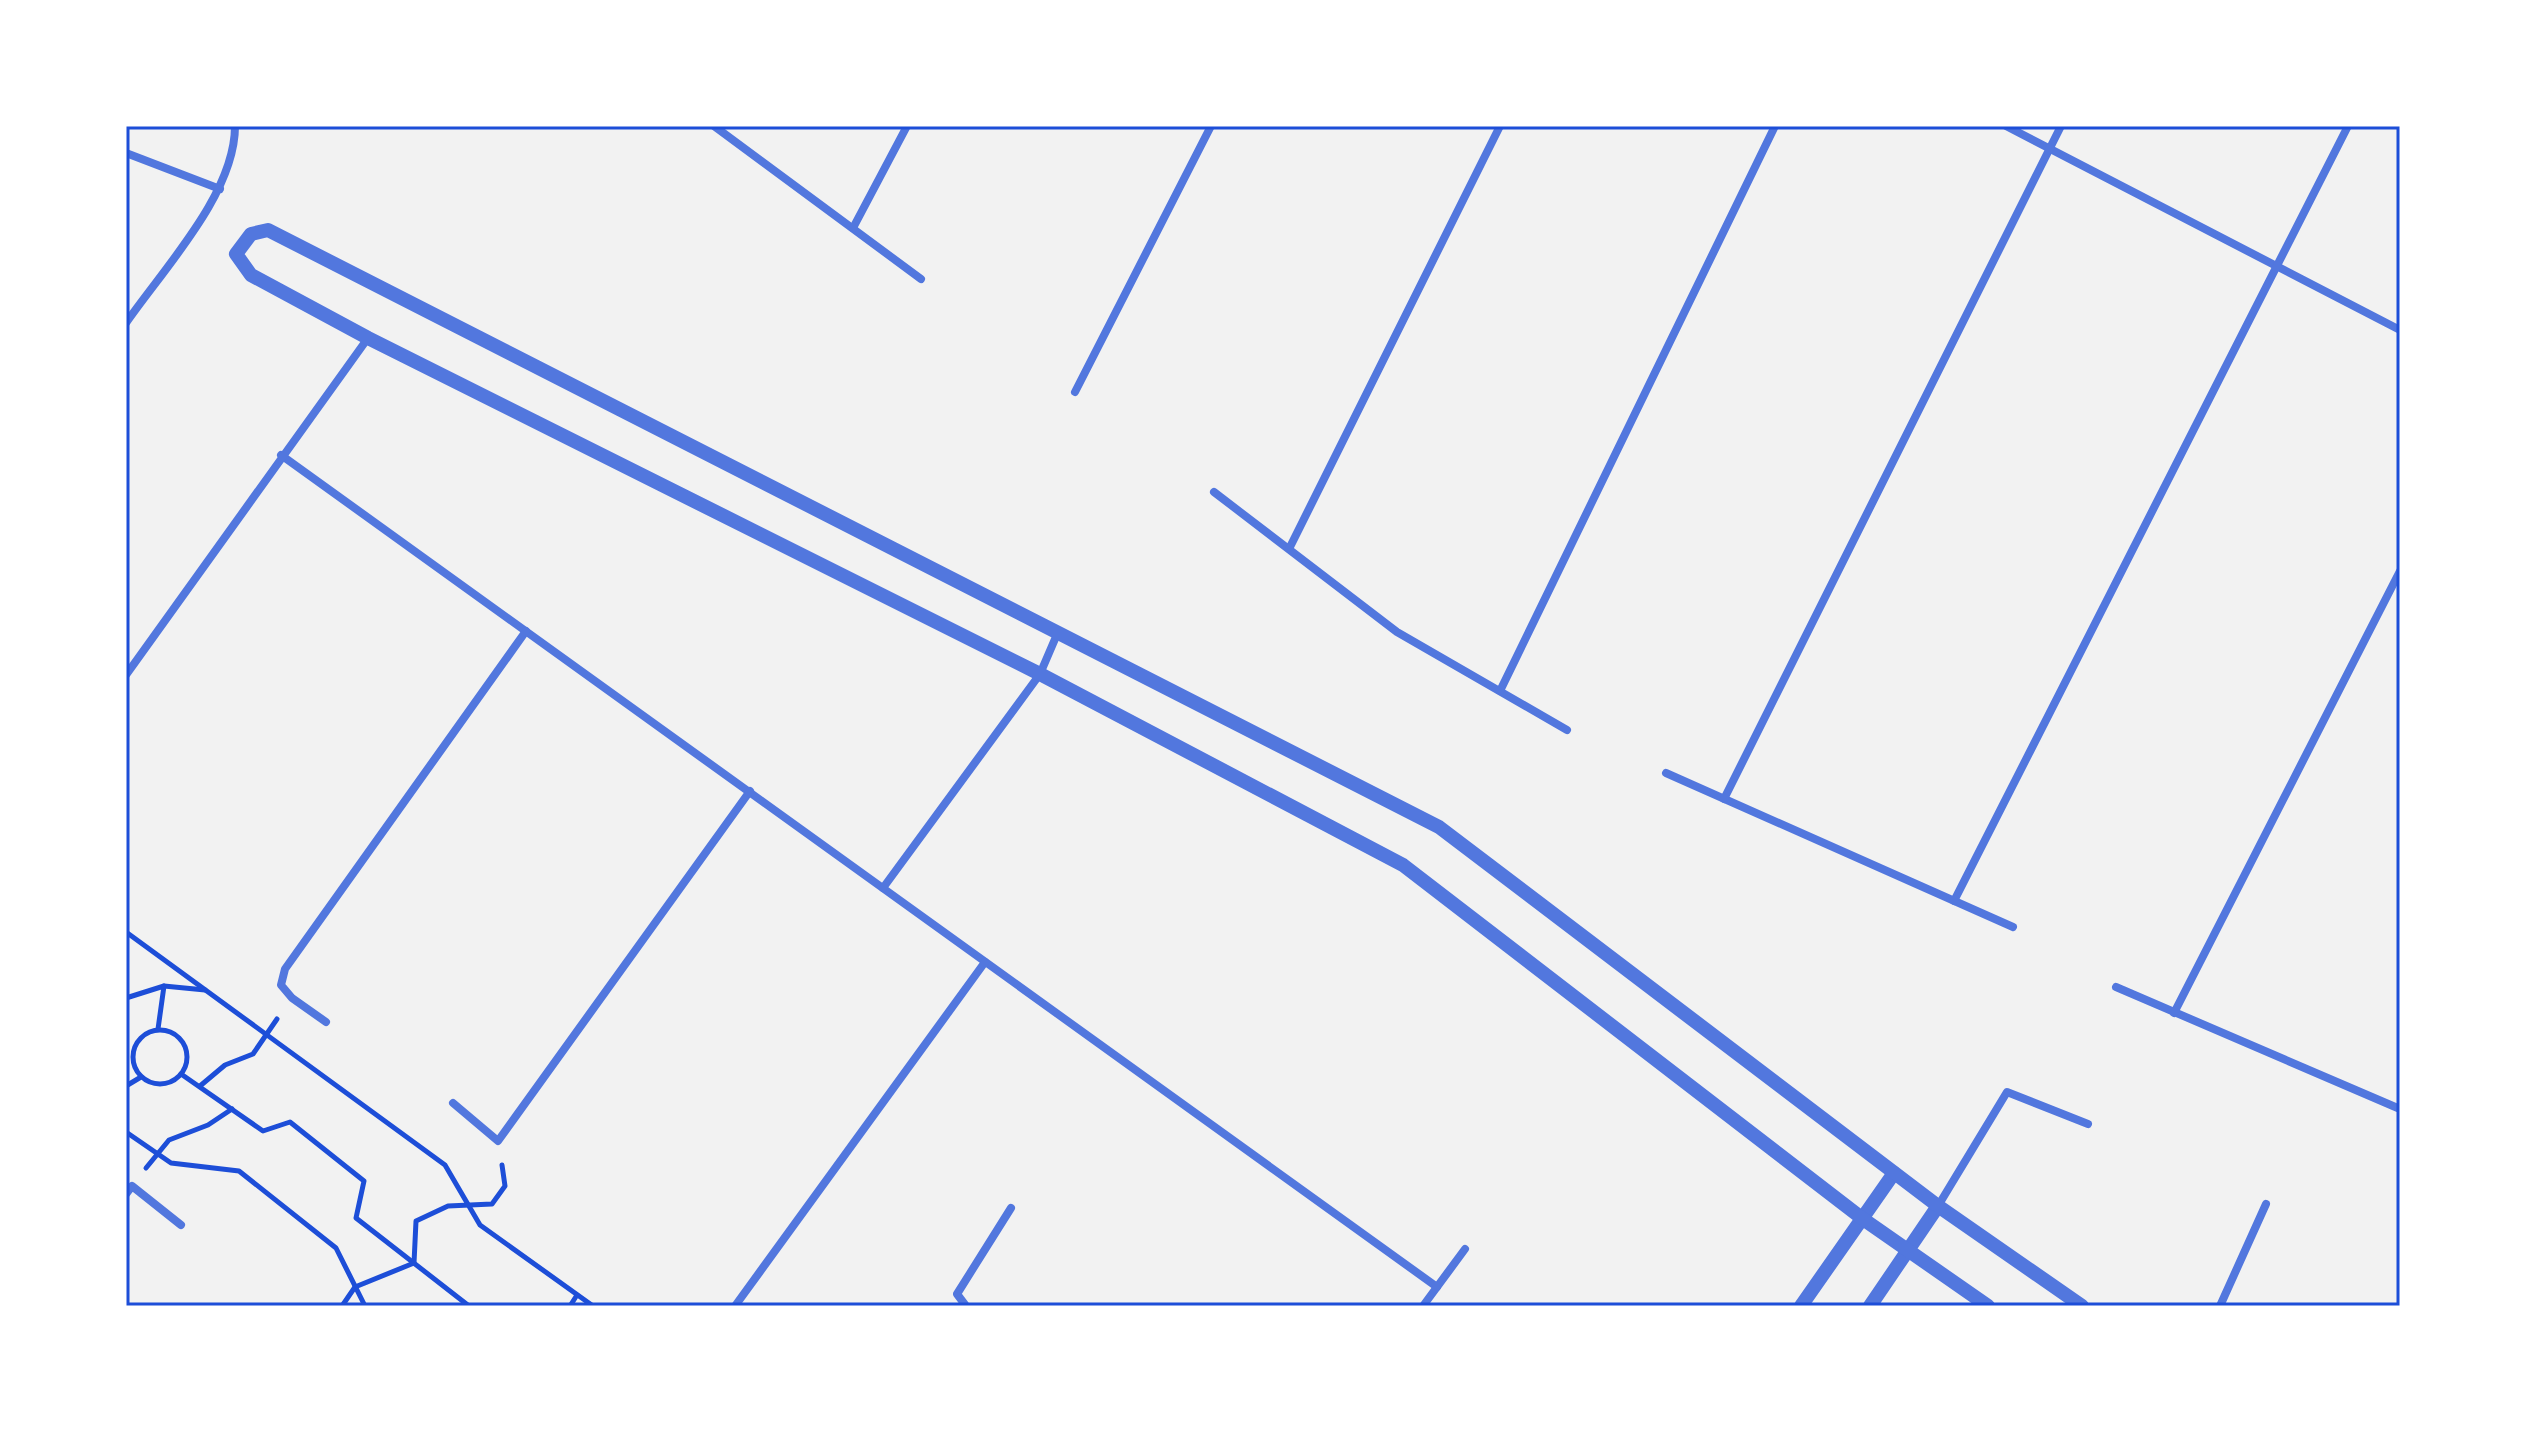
<svg xmlns="http://www.w3.org/2000/svg" width="2526" height="1432" font-family="Mulish,sans-serif">
<rect width="100%" height="100%" fill="#f2f2f2"/>
<g fill="none" stroke-linecap="round" stroke-linejoin="round">
<g stroke="#1d4ed8" stroke-width="5">
<path d="M126,932L445,1165L480,1225L593,1306"/>
<path d="M126,998L164,986L205,990"/>
<path d="M158,1029L164,986"/>
<circle cx="160" cy="1057" r="27"/>
<path d="M181,1074L263,1131L290,1122L364,1181L356,1218L469,1306"/>
<path d="M126,1086L141,1077"/>
<path d="M200,1086L225,1065L253,1054L277,1019"/>
<path d="M126,1132L171,1163L239,1171L336,1248L365,1306"/>
<path d="M146,1168L169,1140L208,1125L232,1109"/>
<path d="M342,1306L355,1287L414,1263L416,1221L448,1206L492,1204L505,1186L502,1165"/>
<path d="M570,1306L577,1295"/>
</g>
<g stroke="#5277de" stroke-width="8">
<path d="M714,126L921,279"/>
<path d="M2006,126L2400,330"/>
<path d="M126,153L220,189"/>
<path d="M853,228L907,126"/>
<path d="M126,323C164,268 235,194 235,126"/>
<path d="M1075,392L1211,126"/>
<path d="M281,455L1437,1287"/>
<path d="M1214,492L1397,632L1567,730"/>
<path d="M1290,547L1500,126"/>
<path d="M126,675L368,338"/>
<path d="M1500,691L1775,126"/>
<path d="M1666,773L2013,927"/>
<path d="M1724,799L2061,126"/>
<path d="M883,888L1040,674L1058,632"/>
<path d="M1954,901L2348,126"/>
<path d="M2116,987L2400,1109"/>
<path d="M2174,1013L2400,571"/>
<path d="M326,1022L292,998L281,985L285,969L526,631"/>
<path d="M453,1103L498,1141L750,791"/>
<path d="M126,1194L132,1186L181,1225"/>
<path d="M1938,1206L2007,1092L2088,1124"/>
<path d="M735,1306L985,962"/>
<path d="M966,1306L957,1294L1011,1208"/>
<path d="M1423,1306L1465,1249"/>
<path d="M2220,1306L2266,1204"/>
</g>
<g stroke="#5277de" stroke-width="14">
<path d="M1801,1306L1894,1173"/>
<path d="M1870,1306L1938,1206"/>
<path d="M1988,1306L1863,1219L1403,865L1040,674L368,338L251,275L236,254L251,234L268,230L1439,827L1938,1206L2082,1306"/>
</g>
</g>
<rect width="2526" height="1432" fill="none" stroke="#ffffff" stroke-width="256"/>
<rect x="128" y="128" width="2270" height="1176" fill="none" stroke="#1d4ed8" stroke-width="3"/>
</svg>
